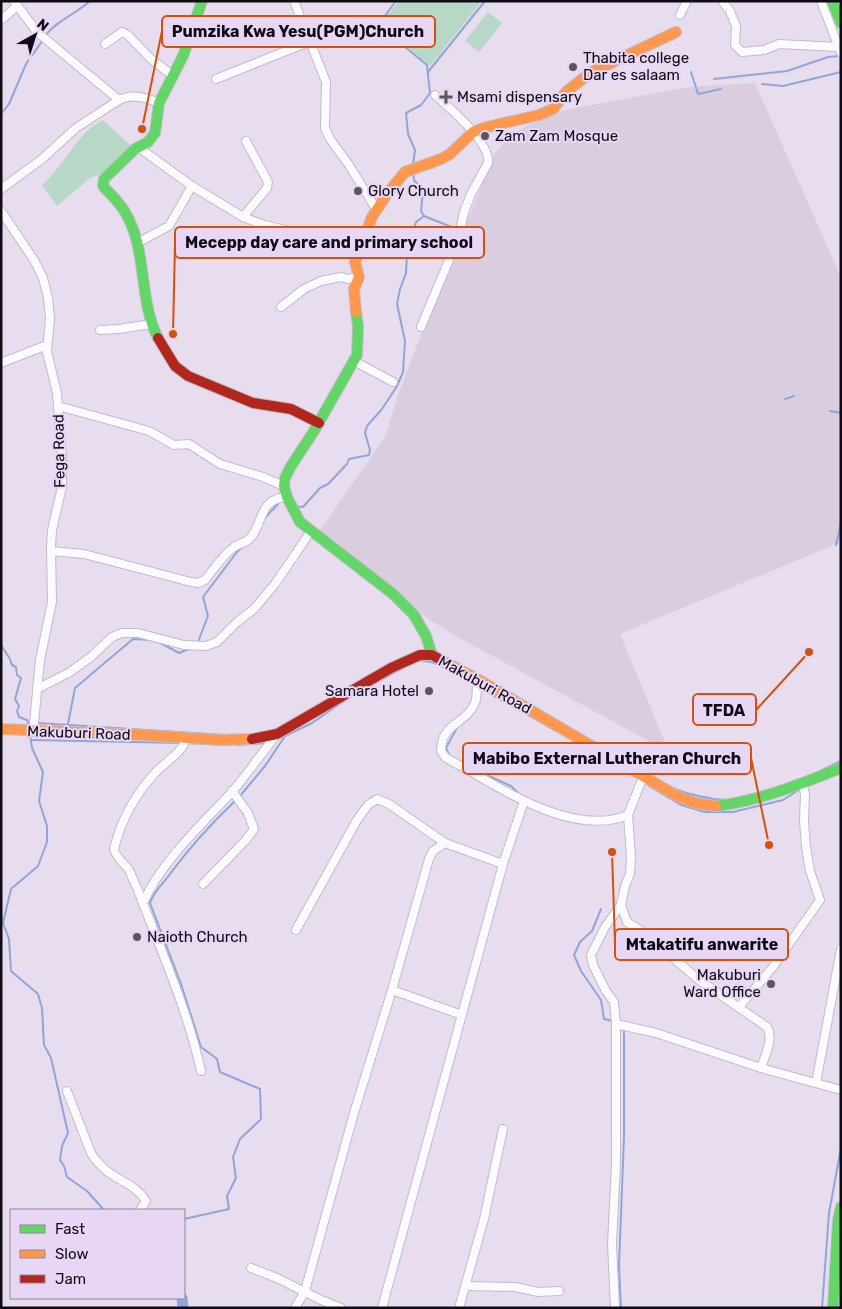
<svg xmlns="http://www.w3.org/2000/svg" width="842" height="1309" font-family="Rubik,sans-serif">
<rect width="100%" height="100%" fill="#e7ddee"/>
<path fill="#dacddf" d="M755,83L841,277V542L620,634L669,752L454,635L424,616L319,532L386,435L397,398L425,324L495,153L511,134L555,112L688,87Z"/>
<g fill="#b7d8c6">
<path d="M399,1H482L430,66L380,25Z"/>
<path d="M488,12L502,23L479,52L465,41Z"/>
<path d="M103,120L131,146L105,173L90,178L57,206L42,185C64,167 76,133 103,120Z"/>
</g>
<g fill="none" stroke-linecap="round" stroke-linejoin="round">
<g stroke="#90a5dc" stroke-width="2">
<path d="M396,1L378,25L427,65L430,93L421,105L406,113L408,134L415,150L413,165"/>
<path d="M45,36C57,20 76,14 90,1"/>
<path d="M428,72L485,1"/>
<path d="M691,72L698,94L721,89"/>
<path d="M714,79L787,71L828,57L839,56"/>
<path d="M762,84L783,86L841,72"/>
<path d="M1,114L9,104L26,64L43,40"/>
<path d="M413,172L414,180L423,191L421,211L424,216"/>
<path d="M785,399L794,396"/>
<path d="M830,411L841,413"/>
<path d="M295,506L303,507L320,488L328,484L347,464L349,459L369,455L370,450L365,433L367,426L382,409L397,386L403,372L405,341L397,304L400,289L406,273L407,253L410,242L416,222L424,216L459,230"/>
<path d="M264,519L278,504V502"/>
<path d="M836,545L841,523"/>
<path d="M157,641L179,653L191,648"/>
<path d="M198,642L208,616L203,597L237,552L243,546"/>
<path d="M1,645L10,659L12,665L16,667L17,675L21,678L15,699L19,706L17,711L19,717L27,720L29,727"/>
<path d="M417,661C438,659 456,675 474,684"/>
<path d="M480,688L556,731"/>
<path d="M356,694L406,666"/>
<path d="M38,723L225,735"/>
<path d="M68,724L75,688L133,639L152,640"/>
<path d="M30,734L32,748L43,772L39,801L47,826V842L38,866L11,889L3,923L9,939L11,971L38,994L42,1008L44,1045L51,1058L68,1133L62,1146L60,1160L64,1166L67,1177L87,1191L104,1210"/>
<path d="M31,740L183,743"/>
<path d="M187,743L230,745"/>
<path d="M237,745L267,743"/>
<path d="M450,757L446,748L458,726"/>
<path d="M627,762L653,777"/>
<path d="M474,769L511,786L520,795"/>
<path d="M820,771L841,761"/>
<path d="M649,786L681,805L705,812H733L783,800L800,789"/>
<path d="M672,788C690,795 706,799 726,800"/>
<path d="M240,796L265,766L285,736L312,723L347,699"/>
<path d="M601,909L592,931L580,942L574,955L581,971L601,1000L604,1019L613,1021"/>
<path d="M738,1064L762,1072"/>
<path d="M184,1219L229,1209L227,1196L236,1178L233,1157L240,1139L261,1119L260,1089L220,1072L217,1059L201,1047L181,984L150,903C154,891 163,884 170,874C189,848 211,824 235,801"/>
<path d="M621,1308L619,1266L624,1137V1028"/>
<path d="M822,1308L829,1213L841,1148"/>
</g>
<path stroke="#90a5dc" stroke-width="11" d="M182,1298L183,1308"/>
<g stroke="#c3bbc8" stroke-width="10">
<g id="street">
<path d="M14,1L37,32L119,100"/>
<path d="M294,1L326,82L325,128L330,139L349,165L376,209"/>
<path d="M722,1L730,11L736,26L735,45L742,52L764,50L779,44L838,47"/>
<path d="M821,1L841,53"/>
<path d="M680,15L687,1"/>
<path d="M1,20L17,6"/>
<path d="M105,44L122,32L128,35L150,58L173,76"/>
<path d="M216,79L311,41"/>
<path d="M138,147L192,186L243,217L264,225L307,235L357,256"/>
<path d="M1,189L42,159L76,128L119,100C132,93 146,97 159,103"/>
<path d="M1,211L34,260L43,278L48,298L50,318L47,352L57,393L62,458V487L52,530L51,546L52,602L40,660L34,723V732"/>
<path d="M243,217L267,188L268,182L246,141"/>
<path d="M137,243L169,226L192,186"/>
<path d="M281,307L304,289L321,281L341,277L348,279L359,277"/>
<path d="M421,327L459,236L464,212L471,194L488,163C491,143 449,107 435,95"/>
<path d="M100,330L119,329L151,324"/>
<path d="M354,361L393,382"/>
<path d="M1,363L47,345"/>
<path d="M58,406L149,431L174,445L189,444L220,464L263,477L284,486"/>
<path d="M51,551L84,554L191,582L198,583L205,580C213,570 224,554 234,547C238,544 244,543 248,540C263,529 257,498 287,497"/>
<path d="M479,680C475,688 478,696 475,703C466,724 441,723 441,751L446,758C496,784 570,839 628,815"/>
<path d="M37,689L70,672L92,656L112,637L122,633H138L184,645L206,646L217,642L236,623L254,609L275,584L311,531"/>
<path d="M186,739C183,752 164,763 155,773C135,795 121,820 114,849C116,858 124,863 129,870C132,876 134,882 137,888C160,948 187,1008 201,1071"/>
<path d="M203,884L245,841L254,829L248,813L232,791"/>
<path d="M143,903C161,862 202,824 232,792C248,773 262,753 277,734"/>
<path d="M621,905L627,922L643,932L699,980L767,1027C774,1039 765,1055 761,1068"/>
<path d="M296,930L357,820L368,805L377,799L389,804L445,843L503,864"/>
<path d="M392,990L462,1015"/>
<path d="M739,1007L773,967L820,900L810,871L806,847L804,821L805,794L802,783"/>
<path d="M616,1024L656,1033L761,1068L841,1090"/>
<path d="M816,1083L841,949"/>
<path d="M67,1091L91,1153C95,1160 101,1166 107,1171C121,1182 136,1185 146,1201L140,1210"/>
<path d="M251,1268L277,1278L321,1300L341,1308"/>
<path d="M465,1286L515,1287L538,1292L559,1291"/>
<path d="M295,1308L305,1291L354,1113L392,990L429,859L433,851L445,843"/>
<path d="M382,1308L503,864L524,801"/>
<path d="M459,1308L484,1219L503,1129"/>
<path d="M615,1308L612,1244L616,1164V1024L614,1002L606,991L593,965L591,955L605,927L621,905L625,886L630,874L631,857L628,815L643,777"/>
</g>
</g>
<g stroke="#c3bbc8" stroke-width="12">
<g id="fast">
<path d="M832,1L841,23"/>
<path d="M356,312L358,327L357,355L314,431L291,466L285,478L284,486L287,497L300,522L393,594L414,615L426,636L432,655"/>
<path d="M158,338C138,299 148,250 125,212C120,203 110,194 103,186L104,179L135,149L148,142L155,133L159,103L183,56L202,1"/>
<path d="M716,806C760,801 800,784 841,768"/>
<path d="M833,1308L838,1220L841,1207"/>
</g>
</g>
<g stroke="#c3bbc8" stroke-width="12">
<g id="slow">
<path d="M356,312L354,289L359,277L355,262L372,217L387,194L405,172L441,159L450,154L473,132L487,127L539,115L553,109L567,91L590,73L676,32"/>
<path d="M441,660L479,680L677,796L695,803L716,806"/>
<path d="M1,729L143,735L220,740L252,739"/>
</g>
</g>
<g stroke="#c3bbc8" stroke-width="12">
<g id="jam">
<path d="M158,338L175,366L188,376L253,403L291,409L319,423"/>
<path d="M252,739L277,734L391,668L420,655H432L441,660"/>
</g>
</g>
<use href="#street" stroke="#fbfafc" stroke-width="8"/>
<use href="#fast" stroke="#63d668" stroke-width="10"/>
<use href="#slow" stroke="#ff974d" stroke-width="10"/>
<use href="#jam" stroke="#b3261e" stroke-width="10"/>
</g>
<g fill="#5c5461" stroke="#e8d7f4" stroke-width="2">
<circle cx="573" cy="67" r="5"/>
<path d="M443.5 89.5h5v5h5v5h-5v5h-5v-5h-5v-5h5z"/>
<circle cx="485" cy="136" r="5"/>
<circle cx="358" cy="191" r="5"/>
<circle cx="429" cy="691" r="5"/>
<circle cx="137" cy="937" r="5"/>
<circle cx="771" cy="984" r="5"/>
</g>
<g text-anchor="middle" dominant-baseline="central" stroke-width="4" stroke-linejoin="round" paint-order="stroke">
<g font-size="15" fill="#110b15" stroke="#e8d7f4" text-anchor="start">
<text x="583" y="58">Thabita college<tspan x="583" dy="17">Dar es salaam</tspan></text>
<text x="457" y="97">Msami dispensary</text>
<text x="495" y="136">Zam Zam Mosque</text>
<text x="368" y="191">Glory Church</text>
<text x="419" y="691" text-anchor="end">Samara Hotel</text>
<text x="147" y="937">Naioth Church</text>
<text x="761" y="975" text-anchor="end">Makuburi<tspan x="761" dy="17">Ward Office</tspan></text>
</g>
<g font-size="15" fill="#110b15" stroke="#e8d7f4">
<text transform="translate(59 451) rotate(-91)">Fega Road</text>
<text transform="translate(485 685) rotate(29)">Makuburi Road</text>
<text transform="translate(79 733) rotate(2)">Makuburi Road</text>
</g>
</g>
<path fill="none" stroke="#d2510d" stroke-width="2" d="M142 129L162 31M173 334L175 243M809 652L756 710M769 845L751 758M612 852L615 944"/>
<g fill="#d2510d" stroke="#e8d7f4" stroke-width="2">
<circle cx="142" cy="129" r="5"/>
<circle cx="173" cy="334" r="5"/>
<circle cx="809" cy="652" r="5"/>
<circle cx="769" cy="845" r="5"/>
<circle cx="612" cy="852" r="5"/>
</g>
<g fill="#e8d7f4" stroke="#d2510d" stroke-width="2">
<rect x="162" y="16" width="273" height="31" rx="5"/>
<rect x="175" y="227" width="309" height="31" rx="5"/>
<rect x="693" y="694" width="63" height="31" rx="5"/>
<rect x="463" y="743" width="288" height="31" rx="5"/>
<rect x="615" y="929" width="173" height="31" rx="5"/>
</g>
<g font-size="16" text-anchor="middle" font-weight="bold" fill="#110b15">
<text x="298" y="37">Pumzika Kwa Yesu(PGM)Church</text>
<text x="329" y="248">Mecepp day care and primary school</text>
<text x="724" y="716">TFDA</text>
<text x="607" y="764">Mabibo External Lutheran Church</text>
<text x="702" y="950">Mtakatifu anwarite</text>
</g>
<rect width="842" height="1309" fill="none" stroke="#110b15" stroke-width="5"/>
<rect x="10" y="1209" width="175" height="90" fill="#e8d7f4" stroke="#92859b"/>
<rect x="20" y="1225" width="25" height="8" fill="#63d668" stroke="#92859b"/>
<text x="55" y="1234" font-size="15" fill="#110b15">Fast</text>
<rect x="20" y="1250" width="25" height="8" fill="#ff974d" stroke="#92859b"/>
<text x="55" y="1259" font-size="15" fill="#110b15">Slow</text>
<rect x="20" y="1275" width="25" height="8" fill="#b3261e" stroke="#92859b"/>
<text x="55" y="1284" font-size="15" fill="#110b15">Jam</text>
<g transform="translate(35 35) rotate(39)" stroke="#e8d7f4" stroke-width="4" paint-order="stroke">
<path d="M0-4L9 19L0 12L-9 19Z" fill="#110b15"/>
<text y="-8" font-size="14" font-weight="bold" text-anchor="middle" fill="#110b15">N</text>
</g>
</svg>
